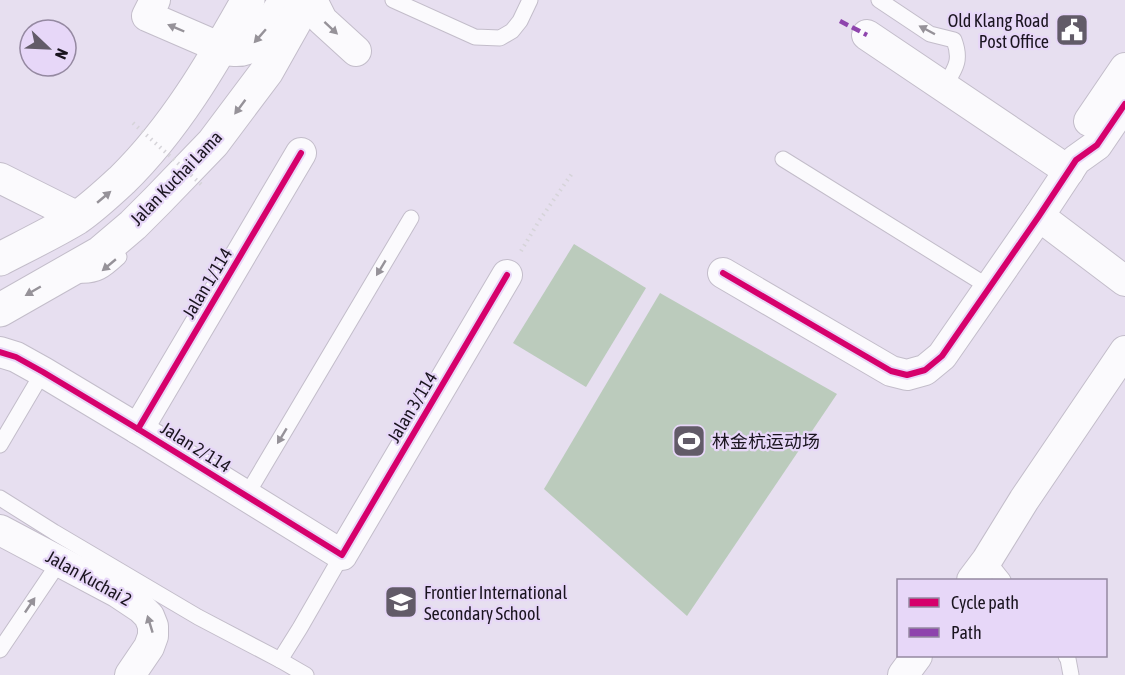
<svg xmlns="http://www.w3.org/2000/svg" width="1125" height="675" font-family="'Asap Condensed','Noto Sans SC',sans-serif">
<rect width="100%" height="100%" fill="#e7dff0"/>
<g fill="#bbcbbc">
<path d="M574,244L646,288L586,387L513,343Z"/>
<path d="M660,293L837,394L687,616L544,489Z"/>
</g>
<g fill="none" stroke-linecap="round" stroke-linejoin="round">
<g stroke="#c3bdca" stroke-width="17">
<g id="lane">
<path d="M393,0L475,37L500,38L512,31L520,21L530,0"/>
<path d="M879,0L930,34L954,40C962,61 955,69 944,87"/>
<path d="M783,159L989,287"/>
<path d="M77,275C97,277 105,270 119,257"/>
<path d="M0,445L43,372"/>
<path d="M246,496L411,218"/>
<path d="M0,498L54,532L198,617L280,660L300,628L342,555"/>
<path d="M987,560L1003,580"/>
<path d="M0,650L60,561"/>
<path d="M1066,656L1068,659L1071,675"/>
<path d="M280,660L306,675"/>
</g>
</g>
<g stroke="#c3bdca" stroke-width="32">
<g id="street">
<path d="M155,0L147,16L221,48"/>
<path d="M312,0L322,20L356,51"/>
<path d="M867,35L1069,171"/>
<path d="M1089,121L1125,68"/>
<path d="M0,178L78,217"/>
<path d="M1039,216L1125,281"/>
<path d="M723,273L891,371L907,375L925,370L942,356L1039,216L1076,160L1097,145L1125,104"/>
<path d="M0,352L16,357L43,372L138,429L342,555L507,275"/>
<path d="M138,429L301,153"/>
<path d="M0,530L117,592L141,608L149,616L153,626V636L149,647L130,675"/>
<path d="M972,580L987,560L1024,500L1125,351"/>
<path d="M903,675L917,656"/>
</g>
</g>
<g stroke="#c3bdca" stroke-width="35">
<g id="secondary">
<path d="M221,48C230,49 238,51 246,48C260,44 276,15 284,3"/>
<path d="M0,259C25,246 52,233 77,218C93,207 108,193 122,180C175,128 212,64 248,0"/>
<path d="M0,310L100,253L133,225L157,201L213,143L267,71L307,0"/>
</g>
</g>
<path stroke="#d6d4d9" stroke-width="4" stroke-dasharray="1.5 4.5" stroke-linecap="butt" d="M521,251L539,221L573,172"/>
<use href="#lane" stroke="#fbfafd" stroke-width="15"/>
<use href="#street" stroke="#fbfafd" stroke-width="30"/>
<use href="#secondary" stroke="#fbfafd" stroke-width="33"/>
<path stroke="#d6d4d9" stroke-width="4" stroke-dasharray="1.5 4.5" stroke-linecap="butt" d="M133,123L202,185"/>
<path stroke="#8e44ad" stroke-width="4.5" stroke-dasharray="9 4.5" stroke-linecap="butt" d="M840,21L867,35"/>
<g stroke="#e7d7f8" stroke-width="10">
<g id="cycleway">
<path d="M723,273L891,371L907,375L925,370L942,356L1039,216L1076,160L1097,145L1125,104"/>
<path d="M0,352L16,357L43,372L138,429L342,555L507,275"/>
<path d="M138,429L301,153"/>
</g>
</g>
<use href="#cycleway" stroke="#d6006c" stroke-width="6"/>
</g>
<defs><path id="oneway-solid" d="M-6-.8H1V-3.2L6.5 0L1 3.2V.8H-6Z" transform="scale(1.5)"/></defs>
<g fill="#969299">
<use href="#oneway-solid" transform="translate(176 28) rotate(-157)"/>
<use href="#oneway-solid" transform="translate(331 28) rotate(43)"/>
<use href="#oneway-solid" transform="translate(927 30) rotate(-152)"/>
<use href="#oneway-solid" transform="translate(260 36) rotate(131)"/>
<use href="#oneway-solid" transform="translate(240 107) rotate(127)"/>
<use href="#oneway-solid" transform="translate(104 197) rotate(-40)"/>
<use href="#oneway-solid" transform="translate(109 265) rotate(140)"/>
<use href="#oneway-solid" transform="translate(381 268) rotate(121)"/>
<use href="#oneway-solid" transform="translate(33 291) rotate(150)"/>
<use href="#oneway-solid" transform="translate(282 436) rotate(121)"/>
<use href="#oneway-solid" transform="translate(30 605) rotate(-56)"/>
<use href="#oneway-solid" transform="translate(150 624) rotate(-107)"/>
</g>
<defs>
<g id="civic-square" transform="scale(1.725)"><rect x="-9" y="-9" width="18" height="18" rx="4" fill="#625b68" stroke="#e7d7f8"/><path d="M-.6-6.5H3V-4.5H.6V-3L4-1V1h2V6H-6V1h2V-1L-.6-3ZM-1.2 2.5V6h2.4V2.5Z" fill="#fff"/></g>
<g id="stadium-square" transform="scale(1.725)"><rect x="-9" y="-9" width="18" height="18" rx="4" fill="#625b68" stroke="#e7d7f8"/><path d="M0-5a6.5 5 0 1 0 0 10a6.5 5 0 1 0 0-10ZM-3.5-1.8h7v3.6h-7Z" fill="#fff"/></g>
<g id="school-square" transform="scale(1.725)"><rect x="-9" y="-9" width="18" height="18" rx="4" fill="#625b68" stroke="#e7d7f8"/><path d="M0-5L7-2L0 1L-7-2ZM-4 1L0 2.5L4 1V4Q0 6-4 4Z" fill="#fff"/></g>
</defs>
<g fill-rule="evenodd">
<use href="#civic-square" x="1072" y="30"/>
<use href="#stadium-square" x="689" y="441"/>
<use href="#school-square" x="401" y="602"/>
</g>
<g text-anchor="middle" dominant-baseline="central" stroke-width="4.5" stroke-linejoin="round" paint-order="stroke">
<g font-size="18" fill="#1a141f" stroke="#e7d7f8" text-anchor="start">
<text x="1049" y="20" text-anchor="end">Old Klang Road<tspan x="1049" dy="21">Post Office</tspan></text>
<text x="712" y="441">林金杭运动场</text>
<text x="424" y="592">Frontier International<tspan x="424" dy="21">Secondary School</tspan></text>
</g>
<g font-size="18" fill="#1a141f" stroke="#e7d7f8">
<text transform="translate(176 178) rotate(-46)">Jalan Kuchai Lama</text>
<text transform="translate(207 283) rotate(-59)">Jalan 1/114</text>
<text transform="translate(412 407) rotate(-59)">Jalan 3/114</text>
<text transform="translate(196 447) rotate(32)">Jalan 2/114</text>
<text transform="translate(89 578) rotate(29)">Jalan Kuchai 2</text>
</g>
</g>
<rect x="897" y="579" width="210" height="78" fill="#e7d7f8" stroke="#9589a1" stroke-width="1.5"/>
<rect x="909" y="598" width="30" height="9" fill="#d6006c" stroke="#9589a1" stroke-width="1.5"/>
<text x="951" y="609" font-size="18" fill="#1a141f">Cycle path</text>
<rect x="909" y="628" width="30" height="9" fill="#8e44ad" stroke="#9589a1" stroke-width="1.5"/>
<text x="951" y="639" font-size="18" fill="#1a141f">Path</text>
<g transform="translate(48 48) rotate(113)"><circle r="28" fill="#e7d7f8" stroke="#9589a1" stroke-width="1.5"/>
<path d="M0-4.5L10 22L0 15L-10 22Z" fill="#625b68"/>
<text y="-9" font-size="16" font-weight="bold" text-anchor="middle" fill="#1a141f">N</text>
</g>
</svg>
